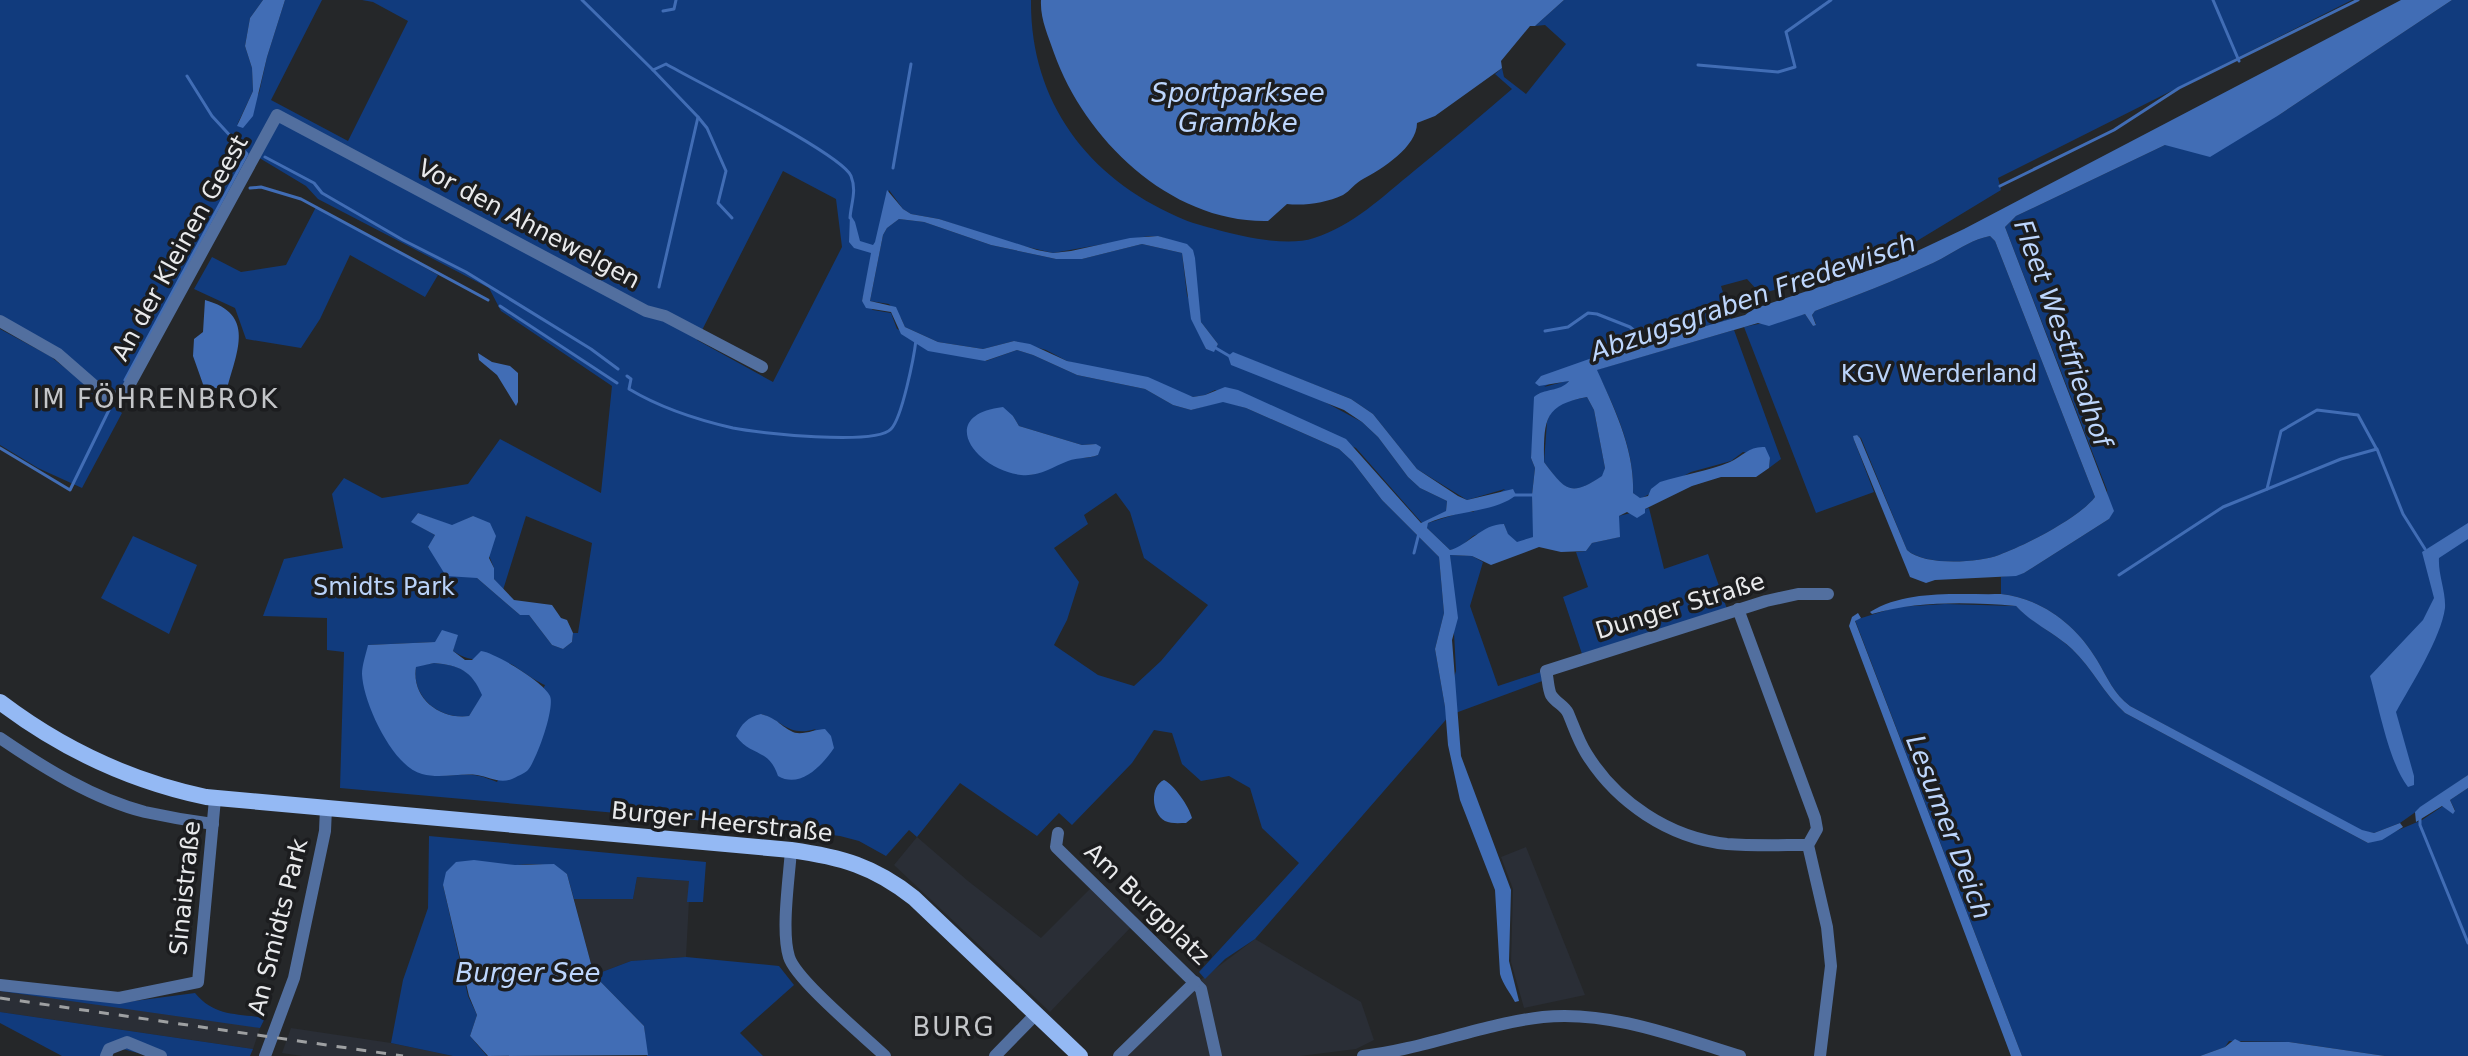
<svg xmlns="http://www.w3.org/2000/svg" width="2468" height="1056" font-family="'DejaVu Sans',sans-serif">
<rect width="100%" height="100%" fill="#252729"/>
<g fill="#2a2e36">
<path d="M917,837L968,881L1041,938L1091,888L1131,927L1050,1012L894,865Z"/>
<path d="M1526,847L1585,995L1524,1008L1511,962L1513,889L1501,857Z"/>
<path d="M637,877L690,881L686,957L631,961L594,975L574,899H633Z"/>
<path d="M1255,939L1361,1002L1374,1040L1356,1049L1300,1056H1119L1195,984Z"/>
<path d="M0,991L215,1019L260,1028L253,1049L0,1012Z"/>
<path d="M291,1028L391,1043L453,1056H302L282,1053Z"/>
</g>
<g fill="#113b7d" fill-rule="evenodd">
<path d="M0,0H263L250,18L245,46L252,68L253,91L237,125L259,93L267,57L285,0H322L271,100L348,141L408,21L373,2L362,0H1031C1030,101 1087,177 1178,217C1190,223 1205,226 1218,230C1244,237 1288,247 1314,238C1354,225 1382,197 1414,171C1447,144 1480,117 1512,89L1495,74L1502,68L1504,77L1526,94L1566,44L1545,25L1535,26L1564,0H2352L1998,178L2001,190L1902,250L1831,275L1767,292L1758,291L1747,279L1721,286L1731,319L1592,358L1544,387L1570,380L1564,387L1538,394L1531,458L1535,468L1532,495L1534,537L1517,543L1508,535L1504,524L1473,536L1459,548L1450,550L1426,527L1428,523L1466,511L1473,512L1505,489L1467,500L1417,469L1373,414L1351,399L1234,353L1362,422L1378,437L1408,477L1420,488L1447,501L1446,512L1422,523L1356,448L1215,390L1205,395L1193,397L1067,361L1046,350L1014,341L983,349L938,342L905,327L901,318L889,304L870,301L883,235L887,228L899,219L924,222L991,245L1056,259H1082L1142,244L1182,253L1187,295L1206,349L1214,351L1218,344L1201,322L1198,301L1182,244L1158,236H1149L1053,253L1007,242L939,219L911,214L903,209L889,190L862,301L873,310L891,313L897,329L986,361L1017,350L1033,355L1077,375L1145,389L1173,405L1191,410L1223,401L1246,408L1339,449L1352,461L1382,500L1439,557L1444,613L1435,649L1445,707L1456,671L1450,555L1472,556L1483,562L1470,606L1498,686L1544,671L1545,680L1450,715L1255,939L1225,959L1205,979L1199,972L1299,863L1262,828L1250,788L1229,776L1201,781L1182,764L1172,733L1154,730L1132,763L1072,825L1059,813L1037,836L960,783L917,837L909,830L886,856L859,841L840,836L739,824L340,788L344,652L327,650V618L263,616L284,559L343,548L332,494L344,478L382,498L468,484L500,439L601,493L612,386L501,311L489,288L318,199L306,186L251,153L124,383L116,390L106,388L59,350L0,315ZM783,171L836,199L842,247L773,382L697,340ZM1013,416L1019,426L1082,445L1096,444L1098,455C1088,459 1082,457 1072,459C1045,465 1035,485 1004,469ZM1116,493L1130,512L1144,558L1208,605L1161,661L1134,686L1098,675L1054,645L1067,620L1079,582L1054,548L1088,524L1084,515ZM418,513L452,526L473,516L494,568V579L503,590L526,516L592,543L578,633H573L572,642L563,649L552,645L529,615H520L477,578L428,548L435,535L412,522ZM457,635L453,651C473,665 489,657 511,664C517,667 535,681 545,685L497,782C491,780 485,777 479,776C453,771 424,785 405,761L368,645L436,642ZM761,714C785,722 788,737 816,729L774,764L766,755Z"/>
<path d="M2452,0H2468V775L2400,823L2374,833L2362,831L2130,706C2114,694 2107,677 2097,660C2076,625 2043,599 2001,594V577L2024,573L2109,519L2107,490L2005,227L2016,216L2165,145L2279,115Z"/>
<path d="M316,207L438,275L425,297L350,255L320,319L301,348L246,339L235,308L194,289L212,257L241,272L286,265Z"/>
<path d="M1990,236L1995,241L2095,497C2079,518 2024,546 1999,555C1977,563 1925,566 1907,550L1861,438L1856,435L1854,440L1874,492L1816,513L1744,327L1805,314L1813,326L1816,324L1812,315L1815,311C1855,296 1894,281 1933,263C1952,254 1969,240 1990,236Z"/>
<path d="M0,329L50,356L122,413L82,488L38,468L0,445Z"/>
<path d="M1734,330L1781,459L1769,468L1770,458L1743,452L1731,461L1691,472L1640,499L1633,493C1635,451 1615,407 1596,370Z"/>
<path d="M1587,397L1594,410L1605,468L1603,476C1570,497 1566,492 1544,462L1547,422L1552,409L1564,402Z"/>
<path d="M1649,508L1664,569L1708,554L1727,609L1583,657L1563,597L1588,587L1576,552L1586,551L1592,543L1619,537V516Z"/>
<path d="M133,536L197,565L169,634L101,598Z"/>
<path d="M1945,604L2016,606C2034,624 2053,632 2072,649C2092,668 2104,694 2125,713L2368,843L2422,820L2443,806L2453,813L2455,810L2450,800L2468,788V1056H2385L2289,1042L2229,1041L2225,1047L2200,1056H2022L1855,620L1897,607Z"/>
<path d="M434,663C460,665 472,671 483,695L469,716C439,720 411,697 416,666Z"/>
<path d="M429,836L706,862L703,902H687L689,881L637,877L633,899H574L567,874C533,850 480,875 443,885L468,996L477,1015L470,1036L487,1056H493H453L391,1043L403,980L428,908Z"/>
<path d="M686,957L779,966L794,985L740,1033L763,1056H647L644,1026L594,975L631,961Z"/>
<path d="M0,988L119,1003L195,993C215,1017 236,1013 265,1018L260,1028L0,991Z"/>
<path d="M0,1012L253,1049L250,1056H149L119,1048L111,1056H62L0,1023Z"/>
</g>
<g fill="#416db5" fill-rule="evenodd">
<path d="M263,0H285L267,57L253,116L243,128L237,126L253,91L252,68L245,46L250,18Z"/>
<path d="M1041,0H1564L1535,26H1530L1501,61L1502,68L1435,116L1417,123C1417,147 1382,169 1363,179C1355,183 1350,191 1343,195C1326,203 1304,206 1287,204L1268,221C1171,223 1085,140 1054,53C1048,35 1040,19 1041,0Z"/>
<path d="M2401,0H2452L2279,115L2210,157L2165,145L2016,216L2005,227L2114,511L2109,519L2024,573L2016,576L1935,580L1926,583L1910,577L1854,440L1853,436L1857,435L1860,438L1907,550C1924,566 1977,563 1999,555C2024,546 2079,518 2095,497L1995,241L1990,236C1969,240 1952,254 1933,263C1894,281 1855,296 1815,311L1812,315L1816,325L1813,326L1805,314L1769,326L1758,323L1597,370C1614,408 1635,450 1633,493L1640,498L1648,496L1651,489L1660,482C1682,475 1708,471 1730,462C1743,456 1749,446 1765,447L1770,458L1769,468L1756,477H1721L1692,486L1645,509V513L1637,518L1627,512L1619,516L1620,537L1592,543L1586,551L1561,552L1539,547L1491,565L1472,556L1450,555L1458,618L1452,640L1461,756L1511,890L1509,961L1519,1001L1515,1002C1510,992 1503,985 1500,974L1495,890L1460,800L1448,745L1445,707L1435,649L1444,613L1439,557L1382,500L1352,461L1339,449L1246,408L1223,402L1191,410L1173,405L1145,389L1077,375L1033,355L1017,350L985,361L928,351L901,334L891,312L866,308L862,301L871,253L854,248L849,242L850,214L855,222L860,241L873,245L875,242L887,190L903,209L911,214L939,219L1037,250L1053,253L1071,251L1130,238L1158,236L1187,244L1193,250L1195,258L1201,322L1218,344L1214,352L1206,349L1191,319L1182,253L1142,244L1082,259H1056L991,245L924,222L899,219L887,228L883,235L870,301L896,307L905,327L938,342L983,349L1014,341L1030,344L1067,361L1148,377L1193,397L1205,395L1225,387L1238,390L1346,439L1421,523L1446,511L1447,501L1420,488L1408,477L1378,437L1362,422L1344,410L1231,365L1228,356L1233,352L1351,399L1373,414L1417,469L1458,496L1467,500L1513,489L1516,495C1497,512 1453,511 1428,523L1427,528L1450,550C1469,545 1482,524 1504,524L1508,534L1517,542L1533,537L1532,495L1535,468L1531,458L1534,397C1544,388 1560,392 1569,381L1539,386L1535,383L1541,376L1592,358L1745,315L1753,309L1894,262L1964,229ZM1587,397L1594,410L1605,468L1602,476C1570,497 1566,491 1544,462C1544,421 1543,405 1587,397Z"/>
<path d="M205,300C256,314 237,351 227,389L204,387L193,356L194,339L203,332Z"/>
<path d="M478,353L492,362L510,366L518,373V402L516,406L497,375L479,360Z"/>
<path d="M1003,407L1013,416L1019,426L1082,445L1096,444L1101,447L1098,455C1088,459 1078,457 1068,461C1052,467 1039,477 1021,475C974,469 936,415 1003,407Z"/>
<path d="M418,513L452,525L473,516L490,523L496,536L489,558L494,568V579L514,600L552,605L561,618L567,620L573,633L572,642L563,649L552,645L529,615H520L477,578L446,576L428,547L435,535L411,522Z"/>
<path d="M2468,523V539L2439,558C2438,575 2446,591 2445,608C2441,638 2411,685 2396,712L2414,776V785L2408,787C2389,763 2379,707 2370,676L2423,620L2434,598L2422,552Z"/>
<path d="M2001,594C2043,599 2076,625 2097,660C2107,677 2114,694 2130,706L2362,830L2374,833L2400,823L2403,827L2382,840L2368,843L2125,713C2104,694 2092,668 2072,649C2053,632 2034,625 2016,606C1968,602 1917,601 1872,614L1870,612C1907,589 1958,595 2001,594Z"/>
<path d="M1858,613L1861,618L1855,621L2022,1056H2011L1849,626L1852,617Z"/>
<path d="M442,630L458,635L453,651L465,660H472L481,651C496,653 545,683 550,696C555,708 537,759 528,770C525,773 516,777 512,779C499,784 490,777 477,775C459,773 440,779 422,774C393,767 363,703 362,674C362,665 366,654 368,645L435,642ZM434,663C459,665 472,671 482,695L469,716C439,720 411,697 416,667Z"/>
<path d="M761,714C778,719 778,724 791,731C800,737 815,729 825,729L831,736L834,748C822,766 800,789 778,776C769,748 751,757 736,736C741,724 748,717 761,714Z"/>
<path d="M2468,775V788L2450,800L2455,811L2453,814L2442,806L2416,822L2415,812L2420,807Z"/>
<path d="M1164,780C1174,785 1189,806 1192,818L1186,823C1180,823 1171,824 1165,821C1151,813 1150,786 1164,780Z"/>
<path d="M474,860L515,865L554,864L567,874L594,975L644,1026L648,1055L488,1056L470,1036L477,1015L469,996L443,885L446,872L456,862Z"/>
<path d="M2235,1039L2241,1042H2289L2385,1056H2200L2225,1047Z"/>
</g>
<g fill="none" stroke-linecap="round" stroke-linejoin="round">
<g stroke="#416db5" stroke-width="3">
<path d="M582,0L653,70L666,64C695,81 842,154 851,176C857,191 851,203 850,218"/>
<path d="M2213,0L2239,61"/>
<path d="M663,11L674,9L676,0"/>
<path d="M1698,65L1778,72L1795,67L1786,32L1831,0"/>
<path d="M653,70L698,117L659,287"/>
<path d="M698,117L707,128L726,171L718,203L732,218"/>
<path d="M265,157L314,183L322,193L403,240L466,272L591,349L618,369"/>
<path d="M893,168L911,64"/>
<path d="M2000,186L2114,130L2179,88L2358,0"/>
<path d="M250,188L261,187L301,199L488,300"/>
<path d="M500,306L617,383"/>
<path d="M1545,331L1568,327L1588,313L1597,314L1630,327L1651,345"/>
<path d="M1214,347L1231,357"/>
<path d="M627,376L631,379L629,389C659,407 698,420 733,428C758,433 875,446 891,429C902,418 914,357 916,340"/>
<path d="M125,380L247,154L212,116L187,76"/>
<path d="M0,448L70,490L109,410"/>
<path d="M2267,489L2281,431L2317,410L2358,415L2376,448"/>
<path d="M1513,495H1534"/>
<path d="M1414,553L1419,533"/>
<path d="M2119,575L2223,507L2341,459L2377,449L2403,514L2425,549"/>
<path d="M2420,816V825L2468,943"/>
</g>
<g stroke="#526f9f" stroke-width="12">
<path d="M0,321L58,354L105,395L116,397L126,391L277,115L646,311L665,316L762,367"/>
<path d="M1738,609L1815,818L1817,829L1808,845L1827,927L1831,966L1820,1056"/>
<path d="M0,738C44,768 94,799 145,812C168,817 191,821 213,824"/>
<path d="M1058,833L1056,847L1201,989L1216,1056"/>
<path d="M1808,845C1781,845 1753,846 1727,844C1669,838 1616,802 1586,753C1578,740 1574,727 1568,713C1564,705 1556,703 1551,695C1548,689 1548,678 1546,671L1766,601L1798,594H1828"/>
<path d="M791,850C789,879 781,931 789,957C796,980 864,1036 885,1056"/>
<path d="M0,985L119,998L198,982L215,799"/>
<path d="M106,1056L109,1049L127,1042L161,1056"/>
<path d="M265,1056L294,978L325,831L326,808"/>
<path d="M995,1056L1036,1014"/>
<path d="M1119,1056L1195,982"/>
<path d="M1363,1056C1424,1049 1482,1024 1543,1017C1609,1010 1678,1037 1740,1056"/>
</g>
<path stroke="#94b9f4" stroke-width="16" d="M0,702C62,749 130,781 206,797L791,850C841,857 874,866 914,898L1080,1056"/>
<path stroke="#9ea0a2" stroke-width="3" stroke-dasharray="10 10" stroke-linecap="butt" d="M0,998L403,1056"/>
</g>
<g text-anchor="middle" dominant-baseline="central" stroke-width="7" stroke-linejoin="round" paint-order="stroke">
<g font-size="24" fill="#e9eaec" stroke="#1c1d1f">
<text transform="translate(529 224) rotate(28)">Vor den Ahnewelgen</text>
<text transform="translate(180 248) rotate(-61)">An der Kleinen Geest</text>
<text transform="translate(1680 606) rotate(-17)">Dunger Straße</text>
<text transform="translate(722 822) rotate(6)">Burger Heerstraße</text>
<text transform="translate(185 888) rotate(-84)">Sinaistraße</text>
<text transform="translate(1147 904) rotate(44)">Am Burgplatz</text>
<text transform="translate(278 927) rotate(-76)">An Smidts Park</text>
</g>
<g font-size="24" fill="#bad3fa" stroke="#1c1d1f">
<text x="1939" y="374">KGV Werderland</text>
<text x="384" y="587">Smidts Park</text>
</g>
<g font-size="26" font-style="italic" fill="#bdd6fd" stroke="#1c1d1f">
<text x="1238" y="93">Sportparksee<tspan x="1238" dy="30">Grambke</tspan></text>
<text transform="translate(1753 297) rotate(-19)">Abzugsgraben Fredewisch</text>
<text transform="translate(2063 333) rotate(70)">Fleet Westfriedhof</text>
<text transform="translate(1949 827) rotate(69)">Lesumer Deich</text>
<text x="528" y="973">Burger See</text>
</g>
<g font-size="26" letter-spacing="2" fill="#c4c6c9" stroke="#1c1d1f">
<text x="156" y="399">IM FÖHRENBROK</text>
<text x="954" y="1027">BURG</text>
</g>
</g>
</svg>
